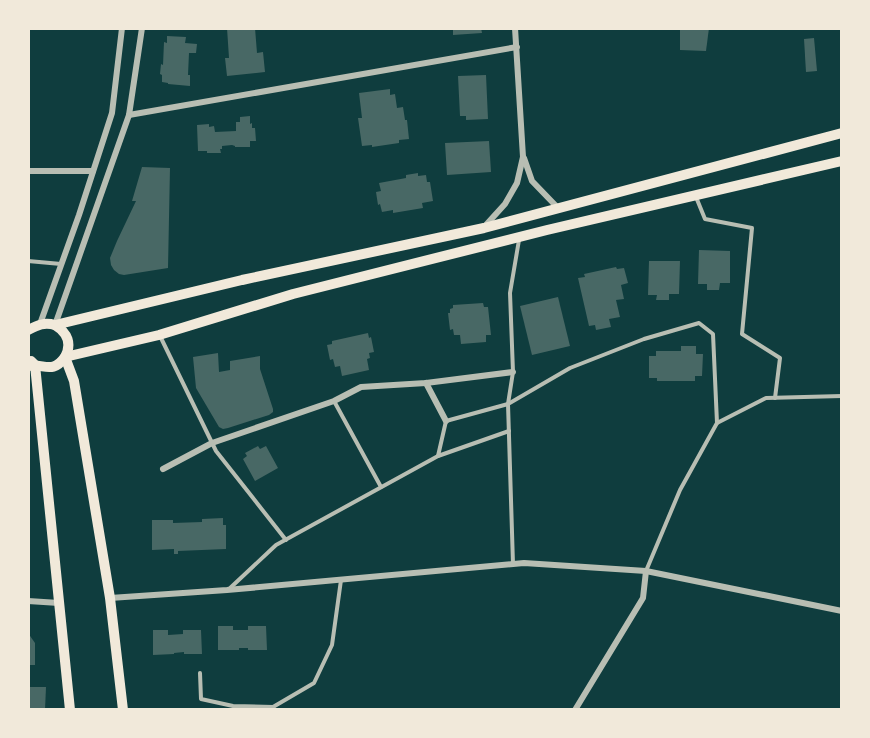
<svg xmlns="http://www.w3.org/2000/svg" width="870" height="738" font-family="'DM Sans',sans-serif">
<rect width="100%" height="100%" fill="#0f3d3e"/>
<g fill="#486865">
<path d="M227,28H255L257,53L263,52L265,72L227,76L225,58H229Z"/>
<path d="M453,28H481L482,33L453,35Z"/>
<path d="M680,28H709L706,51L680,50Z"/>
<path d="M167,36L186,37L185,43L197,44L196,53H189L188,75H190V86L168,84V83L162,82V75L160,74L161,64L163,65L164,42L167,43Z"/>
<path d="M814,38L817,71L806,72L804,39Z"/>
<path d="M486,75L488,119L466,120V116H460L458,76Z"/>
<path d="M390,89V95L395,94L397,108L403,107L405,120H407L409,139L399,140V143L372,147V145L362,146L358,118H362L359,93Z"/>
<path d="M250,116V124L252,123V128H255L256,141H250V147H235V146L232,145L222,146V149H220L221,153H207V151H198L197,125L209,124V127L214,126L215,132L236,131V122H240V117Z"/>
<path d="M489,141L491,172L447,175L445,143Z"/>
<path d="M142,167L170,168L168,268L124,275L119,274L114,270L111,265L110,258L117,241L136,201H132Z"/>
<path d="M418,173V176L426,175L427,182H430L433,201L422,203L423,208L393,213V210L382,212L380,204L378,205L376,192L381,191L379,183L406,178V175Z"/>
<path d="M699,250L730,251V283H720L719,290H707V284H698Z"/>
<path d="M649,261H680L679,294H669V300H656L657,295H648Z"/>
<path d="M616,267L617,269L624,268L628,283L621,285L624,299L616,300L620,317L609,319L611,327L596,330L595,325L589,326L578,278L585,277L584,274Z"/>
<path d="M558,297L570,346L532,355L520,306Z"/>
<path d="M483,303L484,307H488L491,335H486V342L461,344L460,335H454L453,329L450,330L448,313H450V309L453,308V305Z"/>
<path d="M368,333L369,338L371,337L374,352L369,353L370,358L367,359L369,370L342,376L340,366L335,367L333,359L330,360L327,345L332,344V341Z"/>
<path d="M681,346H696V354H703L702,376H695V381H657V378H649V356H656V351H681Z"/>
<path d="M218,353L219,372L230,370V361L260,356V369L273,409V412L269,415L228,428L223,429L219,427L196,388L193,357Z"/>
<path d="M258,446L260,449L266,446L278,468L255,481L243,459L247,456L245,453Z"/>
<path d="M223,518V525H226V549L178,551V554H174V549L152,550V520H173V523L202,522V519Z"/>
<path d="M218,626H233V630H248V626H266L267,650H248V648H239V650H218Z"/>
<path d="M153,630H168V635L183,634V630H201L202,654H184V652L174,653V654L153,655Z"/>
<path d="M28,633L35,643V665H28Z"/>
<path d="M28,687H46L45,710H28Z"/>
</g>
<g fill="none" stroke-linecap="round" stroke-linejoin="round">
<g stroke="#b8beb3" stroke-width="4">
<path d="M696,197L705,219L752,228L742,334L780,358L775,398"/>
<path d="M28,261L61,264"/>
<path d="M161,338L216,451L286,540"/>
<path d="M334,401L381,487"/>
<path d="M438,456L509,431"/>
<path d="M513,564L508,404L513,372L510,293L519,240"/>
<path d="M646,571L680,490L717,423L766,398L842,396"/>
<path d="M228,590L276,545L438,456L446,421L508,404L570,368L644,339L699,323L713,334L717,423"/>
<path d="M200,673L201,699L233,706L273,707L314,683L332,645L341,580"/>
</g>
<g stroke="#b8beb3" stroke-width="6">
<path d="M129,115L517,47"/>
<path d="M524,158L532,181L558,208"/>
<path d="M28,171H93"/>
<path d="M485,226L505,204L517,183L523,157L515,28"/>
<path d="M40,324L79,215L112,113L122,28"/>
<path d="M55,325L129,115L142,28"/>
<path d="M426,383L446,421"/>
<path d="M163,469L212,443L334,401L361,387L426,383L513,372"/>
<path d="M110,598L227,590L524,563L646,571L842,611"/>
<path d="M28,601L59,603"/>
<path d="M575,710L643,598L646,571"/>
</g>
<g stroke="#f1e9da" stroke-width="10">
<path d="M55,325C68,333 72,344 65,357L74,381L110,598L123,710"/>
<path d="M28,330C38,325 44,322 55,325L242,280L484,228L842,133"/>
<path d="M31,361L35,365L70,710"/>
<path d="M28,366C44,363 52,375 65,357L159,335L293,294L547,230L842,161"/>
</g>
</g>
<rect width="870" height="738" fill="none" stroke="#f1e9da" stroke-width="60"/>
</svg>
